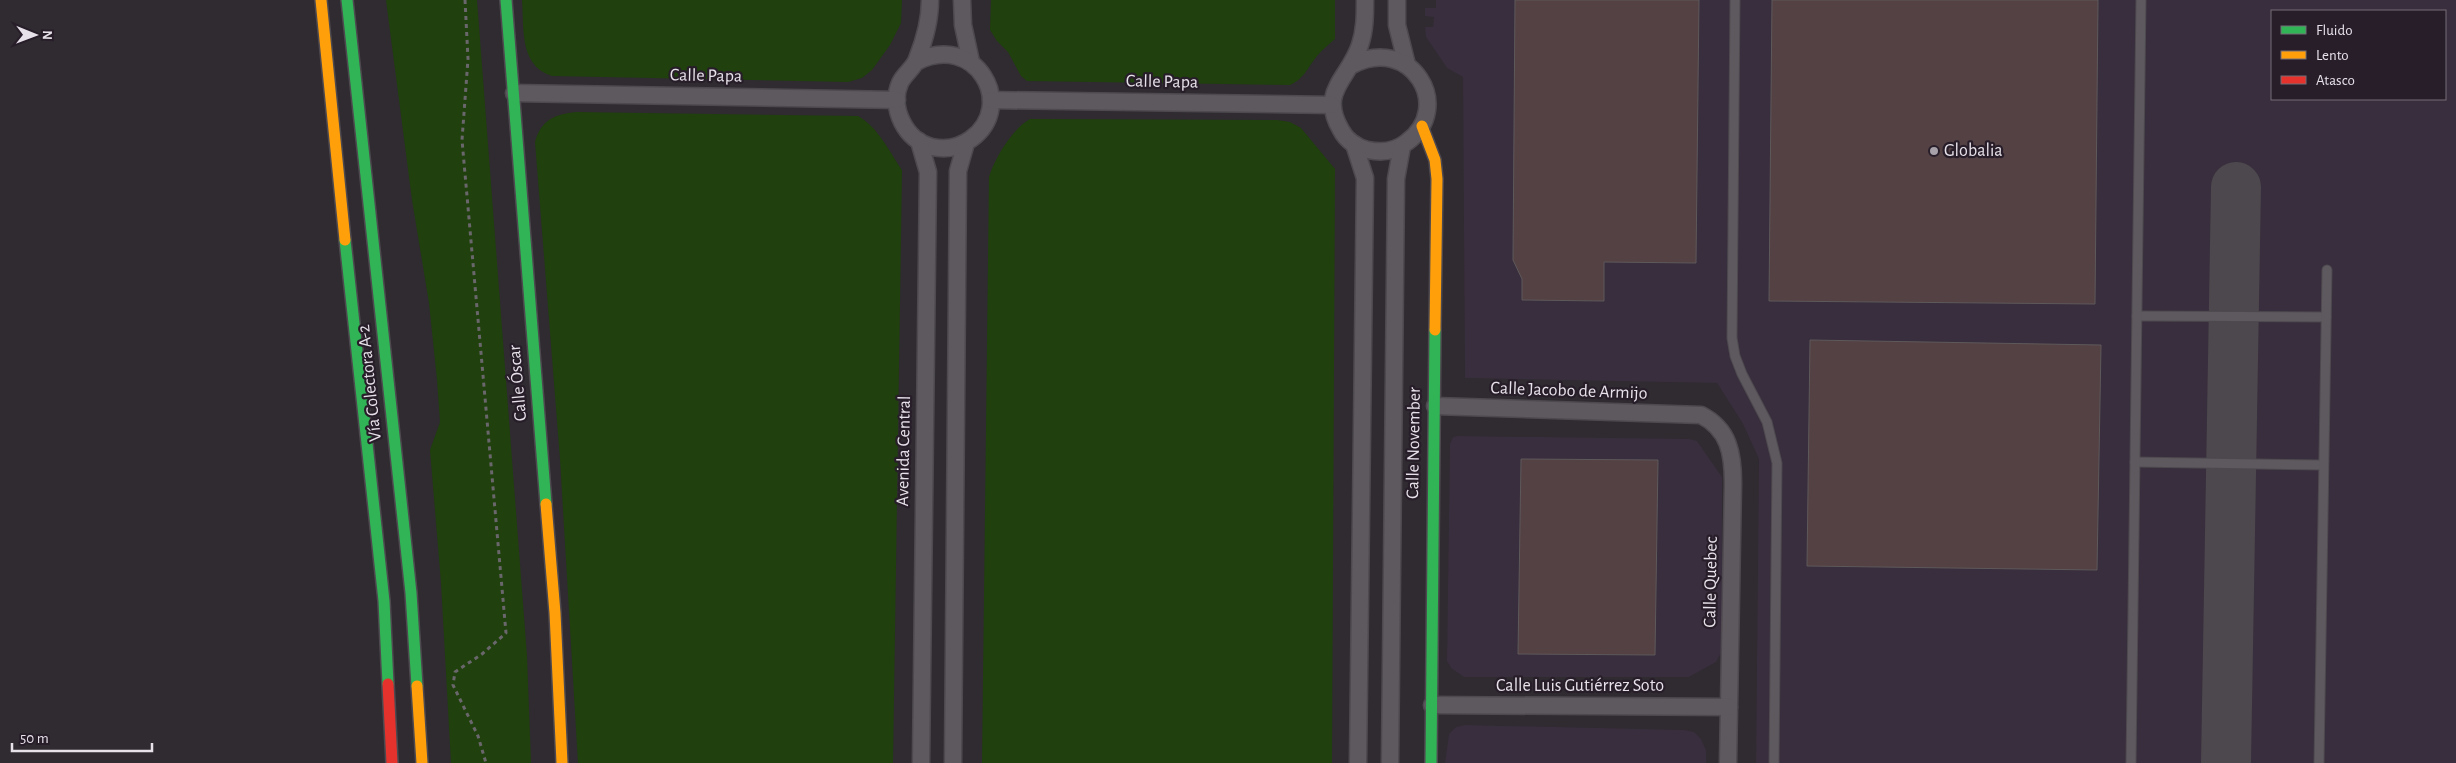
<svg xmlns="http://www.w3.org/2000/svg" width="2456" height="763" font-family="'Alegreya Sans',sans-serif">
<rect width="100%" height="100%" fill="#2f2b31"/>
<g fill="#392e3d" fill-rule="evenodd">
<path d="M1436,0H2456V763H1756L1759,459L1743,424L1717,383L1465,378L1463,77L1447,68L1426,37L1425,27H1433L1434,17L1425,16V8H1436ZM2272,11H2445V99H2272Z"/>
<path d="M1458,436L1689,439L1697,441L1722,477V651L1716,662L1689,677H1464L1451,668L1447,661L1450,444L1453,437Z"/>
<path d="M1465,725L1684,730L1694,732L1701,739L1706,750V763H1445L1449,734L1456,727Z"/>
</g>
<g fill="#20400d">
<path d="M386,0H477L527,656L531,763H451L441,583L430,450L440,422L437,380L429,303L412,200Z"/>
<path d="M522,0H902L901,23L890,45L872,70L862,78L848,82L552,76C519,66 524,28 522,0Z"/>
<path d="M991,0H1335V39C1329,44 1322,50 1317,56C1308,67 1304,79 1290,85L1027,81L1021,76L1008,52L997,41L990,30Z"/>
<path d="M576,112L858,116C878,127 889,151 902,170L893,763H578L560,459L535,142C541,120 555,114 576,112Z"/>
<path d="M1030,119L1277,120L1290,122L1301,128L1335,169L1332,763H982L989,177C994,159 1013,128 1030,119Z"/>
</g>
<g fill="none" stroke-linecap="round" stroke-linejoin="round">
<path stroke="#4c484d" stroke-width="50" d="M2226,763L2236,187"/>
</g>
<g fill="#544144" stroke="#5e595b">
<path d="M1515,0H1699L1696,263L1604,262V301L1522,300V279L1513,260Z"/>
<path d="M1772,0H2098L2095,304L1769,301Z"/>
<path d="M1810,340L2101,345L2097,570L1807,566Z"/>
<path d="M1521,459L1658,460L1655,655L1518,654Z"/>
</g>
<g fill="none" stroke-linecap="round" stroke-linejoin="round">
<g stroke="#4d494f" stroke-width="11">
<g id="lane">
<path d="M1735,0L1732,338L1735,356L1742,374L1767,422L1777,463L1774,763"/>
<path d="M2137,316L2326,317"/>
<path d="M2135,462L2323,465"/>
<path d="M2131,763L2141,0"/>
<path d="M2319,763L2327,270"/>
</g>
</g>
<g stroke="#4d494f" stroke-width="19">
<g id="street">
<path d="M962,0L963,25L971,62"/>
<path d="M1397,0V25L1407,65"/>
<path d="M916,62C975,31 1018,105 971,139C960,147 946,150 932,147C906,141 889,108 900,83C904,74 914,68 917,59C925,39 930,21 930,0"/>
<path d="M1352,65C1411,34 1455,107 1407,142C1396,151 1382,153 1368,150C1357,148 1346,140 1341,130C1318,91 1349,79 1360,45C1365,30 1365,15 1365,0"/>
<path d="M514,93L897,100"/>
<path d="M991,100L1332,105"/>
<path d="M919,141L928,172L921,763"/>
<path d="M1354,144L1365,178L1358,763"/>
<path d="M1435,406L1701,415C1729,429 1733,454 1733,483L1728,763"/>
<path d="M1432,705L1729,707"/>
<path d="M953,763L958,171L966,143"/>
<path d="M1390,763L1396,179L1402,146"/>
</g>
</g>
<g stroke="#4d494f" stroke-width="14">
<g id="fast">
<path d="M347,0L411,593L417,686"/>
<path d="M506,0L546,504"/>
<path d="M345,240L384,601L388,684"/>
<path d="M1431,763L1435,330"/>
</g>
</g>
<g stroke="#4d494f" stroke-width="14">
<g id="slow">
<path d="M321,0L345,240"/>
<path d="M1422,126L1435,160L1437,179L1435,330"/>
<path d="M546,504L555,613L562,763"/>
<path d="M417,686L422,763"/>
</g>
</g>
<g stroke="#4d494f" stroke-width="14">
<path id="jam" d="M388,684L392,763"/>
</g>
<path stroke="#6a676c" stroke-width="3" stroke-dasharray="4 4" stroke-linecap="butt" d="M465,0L468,59L462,140L506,633L482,654L455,672L453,685L478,736L486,763"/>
<use href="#lane" stroke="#5d595e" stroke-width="9"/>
<use href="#street" stroke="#5d595e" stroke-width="16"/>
<use href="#fast" stroke="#30b455" stroke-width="11"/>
<use href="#slow" stroke="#ff9f0a" stroke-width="11"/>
<use href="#jam" stroke="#e5322d" stroke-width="11"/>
</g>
<circle fill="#a7a1a9" stroke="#271e2a" stroke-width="2" cx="1934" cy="151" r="5"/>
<g text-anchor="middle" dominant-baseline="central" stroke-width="4.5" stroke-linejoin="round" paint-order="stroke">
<g font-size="18" fill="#e7e1e9" stroke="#271e2a">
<text transform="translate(706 76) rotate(1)">Calle Papa</text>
<text transform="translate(1162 82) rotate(1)">Calle Papa</text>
<text transform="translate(370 383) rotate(-96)">Vía Colectora A-2</text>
<text transform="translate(518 383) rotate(-95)">Calle Óscar</text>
<text transform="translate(1569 391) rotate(2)">Calle Jacobo de Armijo</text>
<text transform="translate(1414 443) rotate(-89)">Calle November</text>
<text transform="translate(904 451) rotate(-89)">Avenida Central</text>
<text transform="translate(1711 582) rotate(-89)">Calle Quebec</text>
<text x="1580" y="686">Calle Luis Gutiérrez Soto</text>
</g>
<g font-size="18" fill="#e7e1e9" stroke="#271e2a" text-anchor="start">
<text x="1944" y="151">Globalia</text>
</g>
</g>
<rect x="2271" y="10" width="175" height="90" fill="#271e2a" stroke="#746c76"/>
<rect x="2281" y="26" width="25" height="8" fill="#30b455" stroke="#746c76"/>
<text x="2316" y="35" font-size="15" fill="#e7e1e9">Fluido</text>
<rect x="2281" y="51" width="25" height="8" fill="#ff9f0a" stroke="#746c76"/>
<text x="2316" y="60" font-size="15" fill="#e7e1e9">Lento</text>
<rect x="2281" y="76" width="25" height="8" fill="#e5322d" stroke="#746c76"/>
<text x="2316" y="85" font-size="15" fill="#e7e1e9">Atasco</text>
<g transform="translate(35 35) rotate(91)" stroke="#271e2a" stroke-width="4" paint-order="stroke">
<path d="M0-4L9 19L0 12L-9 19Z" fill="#e7e1e9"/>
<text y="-8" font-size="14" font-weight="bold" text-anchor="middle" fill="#e7e1e9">N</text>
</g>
<path d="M12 743v8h140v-8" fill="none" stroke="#e7e1e9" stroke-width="2.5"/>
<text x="20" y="743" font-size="15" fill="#e7e1e9" stroke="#271e2a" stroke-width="4" paint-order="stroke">50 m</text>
</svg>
